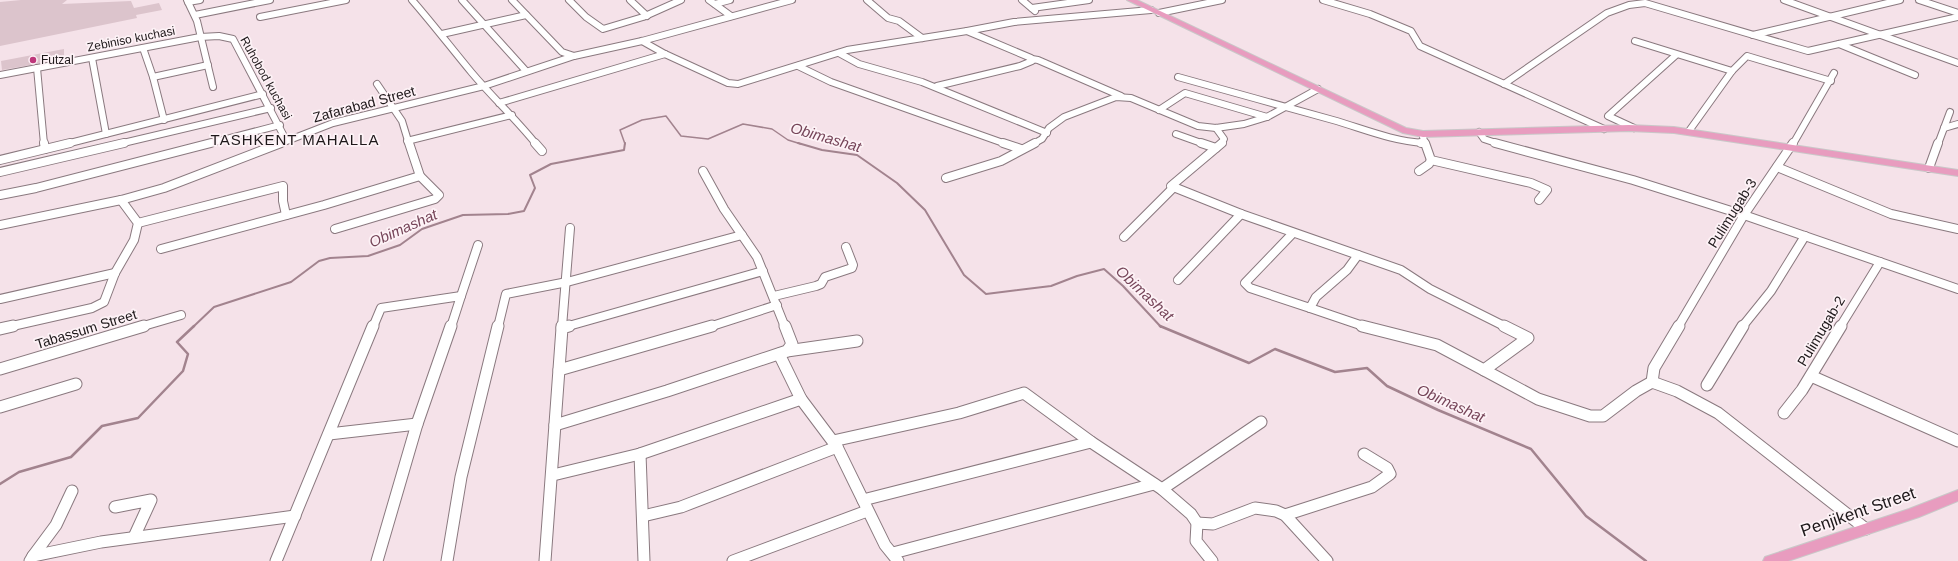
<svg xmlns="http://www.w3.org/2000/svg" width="1958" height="561" font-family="Arial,sans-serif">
<rect width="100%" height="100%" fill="#f5e2e9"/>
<g fill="#dcc4cc">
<path d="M21,0H67L62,4L131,1L134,8L159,3L162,10L136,15L137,18L0,46V2Z"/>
<path d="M64,49V59L2,70L1,61Z"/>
</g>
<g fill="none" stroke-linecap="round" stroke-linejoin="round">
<path stroke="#a2838e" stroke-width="1.5" d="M625,144L620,130L642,120L666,116L681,136L708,139L743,124L772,129L788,140L801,144"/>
<g stroke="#a2838e" stroke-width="2">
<path d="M798,143L822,150L857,155L897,183L925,210L964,275L986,294L1051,286L1077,276L1104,269L1123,286L1161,327"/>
<path d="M193,327L214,307L291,282L319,261L330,258L368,256L400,245L422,229L463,215L508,214L524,211L535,188L530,175L551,164L624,150L625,143"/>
</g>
<g stroke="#a2838e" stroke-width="2.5">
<path d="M1160,326L1249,363L1275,349L1335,372L1367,368L1387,386L1438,410L1531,449L1586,516L1646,561"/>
<path d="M0,484L19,472L71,457L102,426L138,418L183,371L188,354L177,342L194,326"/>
</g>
<g stroke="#8a797f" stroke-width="8">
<g id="minor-far2">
<path d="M187,0L197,21L213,87"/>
<path d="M412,0C433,24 452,49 472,73C493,98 516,119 536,144"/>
<path d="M462,0L526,71"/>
<path d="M512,0L562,52L574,56"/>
<path d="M569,0L586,17L603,29L643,17L681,0"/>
<path d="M630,0L647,16"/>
<path d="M709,0L731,16"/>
<path d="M867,0L888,18L899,21L922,38"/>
<path d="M1022,0L1035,11"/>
<path d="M1323,0L1370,14L1411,31L1420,46L1604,129"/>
<path d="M1784,0L1958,63"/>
<path d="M1919,0L1958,13"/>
<path d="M188,2L200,0"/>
<path d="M715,4L730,0"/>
<path d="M1032,8L1089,0"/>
<path d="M1159,13L1222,0"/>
<path d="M195,15L270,0"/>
<path d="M260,17L346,0"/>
<path d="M442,34L526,15"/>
<path d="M1753,35L1900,0"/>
<path d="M642,41L665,54L728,83L738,84L847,50L967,31"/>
<path d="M1635,41L1732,71"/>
<path d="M1839,44L1915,75"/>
<path d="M143,48L153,77L164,120"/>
<path d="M839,53L859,64L922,82L1047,133"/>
<path d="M92,58L106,134"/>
<path d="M1032,59L1038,60L1121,96"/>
<path d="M798,66L831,82L1006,144"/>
<path d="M37,68L44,144"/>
<path d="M0,75L200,37L219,36L233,39L286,140"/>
<path d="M153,77L208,65"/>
<path d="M1178,77C1230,91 1281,106 1333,120C1364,129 1392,141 1424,143"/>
<path d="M377,84L402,121L409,144"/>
<path d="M1504,84L1607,13L1629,5L1645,3L1808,51L1958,17"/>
<path d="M937,86L1020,66L1032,61L1031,58L967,31L1014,22L1151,10"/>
<path d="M499,103L665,54"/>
<path d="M1159,110L1185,93L1267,117"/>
<path d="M1216,128L1224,139L1221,144"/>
<path d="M1634,128L1608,116L1676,55"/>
<path d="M1944,128L1958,124"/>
<path d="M1689,131L1732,71L1747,56L1831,81"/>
<path d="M1479,132L1484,139L1499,144"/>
<path d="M1176,134L1204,144"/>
<path d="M1423,137L1425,144"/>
<path d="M407,141L512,115"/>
<path d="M66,144L263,94"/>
<path d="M119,144L271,108"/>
<path d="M207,144L280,125"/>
<path d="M279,144L333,123L484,86L574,56L642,41L792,0"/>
<path d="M1033,144L1042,139L1049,128L1064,117L1116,97L1131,98L1198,126L1216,128L1244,124L1267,117L1318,89"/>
<path d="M1793,144L1834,73"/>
<path d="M1938,144L1950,112"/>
</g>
</g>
<g stroke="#8a797f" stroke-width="10">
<g id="minor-far1">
<path d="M44,143L45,149"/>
<path d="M535,143L542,151"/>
<path d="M1003,143L1021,149"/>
<path d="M1201,143L1216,148"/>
<path d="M1222,143L1171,186L1241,214L1401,270L1430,289L1506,327"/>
<path d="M1421,143H1424"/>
<path d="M1425,143L1431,160L1531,183L1547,190L1539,200"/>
<path d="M1495,143L1633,180L1744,215L1958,289"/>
<path d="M0,160L70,143"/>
<path d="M1777,167L1891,214L1958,229"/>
<path d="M1929,168L1938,143"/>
<path d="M703,171L724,209L757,257L785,327"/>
<path d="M1419,171L1429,164L1431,160"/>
<path d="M0,172L124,143"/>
<path d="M946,178L1001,161L1035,143"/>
<path d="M0,195L36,188L211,143"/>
<path d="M138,223L283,186V201L286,215"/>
<path d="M0,225L121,200L164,188L281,143"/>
<path d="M335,229L435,199L439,195L420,176L409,143"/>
<path d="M1293,233L1245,283L1250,288L1310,308"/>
<path d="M1124,237L1174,187"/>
<path d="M161,249L324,205L420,176"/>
<path d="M1358,255L1347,270L1316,297L1310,308L1366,327"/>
<path d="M1178,280L1241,214"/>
<path d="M461,296L478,245"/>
<path d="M774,296L816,286L821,284L825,277L852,268L853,265L846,247"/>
<path d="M0,299L115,273"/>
<path d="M8,327L92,308L104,302L115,273L134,240L138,223L121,200"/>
<path d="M140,327L181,315"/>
<path d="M373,327L381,308L461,296L451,327"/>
<path d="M498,327L506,294L567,282L742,235"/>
<path d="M562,327L570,228"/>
<path d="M565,327L763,271"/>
<path d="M709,327L777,305"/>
<path d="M1678,327L1744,215L1793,143"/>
<path d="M1742,327L1771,291L1805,236"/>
<path d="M1840,327L1880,262"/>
</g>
</g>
<g stroke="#8a797f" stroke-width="13">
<g id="minor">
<path d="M1362,326L1437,345L1484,370L1528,338L1504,326"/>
<path d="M562,328V326"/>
<path d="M0,329L13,326"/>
<path d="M787,351L857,341"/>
<path d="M779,354L801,399L837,447L885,545L898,561"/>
<path d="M0,369L144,326"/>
<path d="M559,370L712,326"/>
<path d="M1484,370L1538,399L1590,416H1603L1636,391L1652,382L1677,391L1718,413L1866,529"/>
<path d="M1811,376L1958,441"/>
<path d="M1652,382L1654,368L1679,326"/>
<path d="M1707,385L1743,326"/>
<path d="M0,407L76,384"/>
<path d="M1784,413L1802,390L1841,326"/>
<path d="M555,425L667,391L787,351L792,344L785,326"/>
<path d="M329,434L417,424"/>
<path d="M833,441L959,413L1024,393L1091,442L1162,489L1191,514L1197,523L1196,541L1212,561"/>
<path d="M640,454L644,561"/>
<path d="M553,475L640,454L801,399"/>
<path d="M1162,489L1261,422"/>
<path d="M863,500L1091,442"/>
<path d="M115,507L151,500L134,537"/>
<path d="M1285,515L1372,487L1390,474L1387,468L1364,454"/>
<path d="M643,516L681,507L837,447"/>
<path d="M1197,523L1213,524L1255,508L1276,511L1285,515L1327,561"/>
<path d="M893,553L1154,484"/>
<path d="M33,556L56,525L72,491"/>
<path d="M30,561L33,556L101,542L295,516"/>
<path d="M276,561L373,326"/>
<path d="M377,561L417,424L451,326"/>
<path d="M447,561L461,477L498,326"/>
<path d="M545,561L562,328L569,326"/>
<path d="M733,561L867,511"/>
</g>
</g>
<g stroke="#c9c8c8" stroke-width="2">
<g id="major">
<path d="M1127,0H1137L1406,128L1423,131L1629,125L1674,127L1958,170V176L1674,133L1629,131L1423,137L1403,133Z"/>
<path d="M1958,490V501L1919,517L1788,561H1763L1765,557L1909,509Z"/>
</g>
</g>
<use href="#minor-far2" stroke="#fff" stroke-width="6"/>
<use href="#minor-far1" stroke="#fff" stroke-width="8"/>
<use href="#minor" stroke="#fff" stroke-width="11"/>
<use href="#major" fill="#e89cbf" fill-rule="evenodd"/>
</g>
<circle fill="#be387b" stroke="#fdf2f6" stroke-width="1.5" cx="33" cy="60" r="4"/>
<g text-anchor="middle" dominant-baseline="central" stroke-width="3.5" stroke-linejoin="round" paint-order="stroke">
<g font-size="12" fill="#1e181a" stroke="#fdf2f6">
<text transform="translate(131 39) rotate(-11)">Zebiniso kuchasi</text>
<text transform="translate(266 78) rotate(61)">Ruhobod kuchasi</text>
</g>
<g font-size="12" fill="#1e181a" stroke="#fdf2f6" text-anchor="start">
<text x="41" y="60">Futzal</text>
</g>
<g font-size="14" fill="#1e181a" stroke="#fdf2f6">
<text transform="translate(364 104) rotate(-15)">Zafarabad Street</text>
<text transform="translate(1732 213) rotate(-58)">Pulimugab-3</text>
<text transform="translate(86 329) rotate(-17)">Tabassum Street</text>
<text transform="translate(1821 331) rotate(-59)">Pulimugab-2</text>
</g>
<g font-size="15" font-style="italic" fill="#764559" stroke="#fdf2f6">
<text transform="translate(826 137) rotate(16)">Obimashat</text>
<text transform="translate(403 228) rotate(-24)">Obimashat</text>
<text transform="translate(1145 293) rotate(43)">Obimashat</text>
<text transform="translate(1451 403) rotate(24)">Obimashat</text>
</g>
<g font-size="15" letter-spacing="1" fill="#1e181a" stroke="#fdf2f6">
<text x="295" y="139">TASHKENT MAHALLA</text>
</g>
<g font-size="17" fill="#1e181a" stroke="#fdf2f6">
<text transform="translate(1858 512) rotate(-19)">Penjikent Street</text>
</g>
</g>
</svg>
